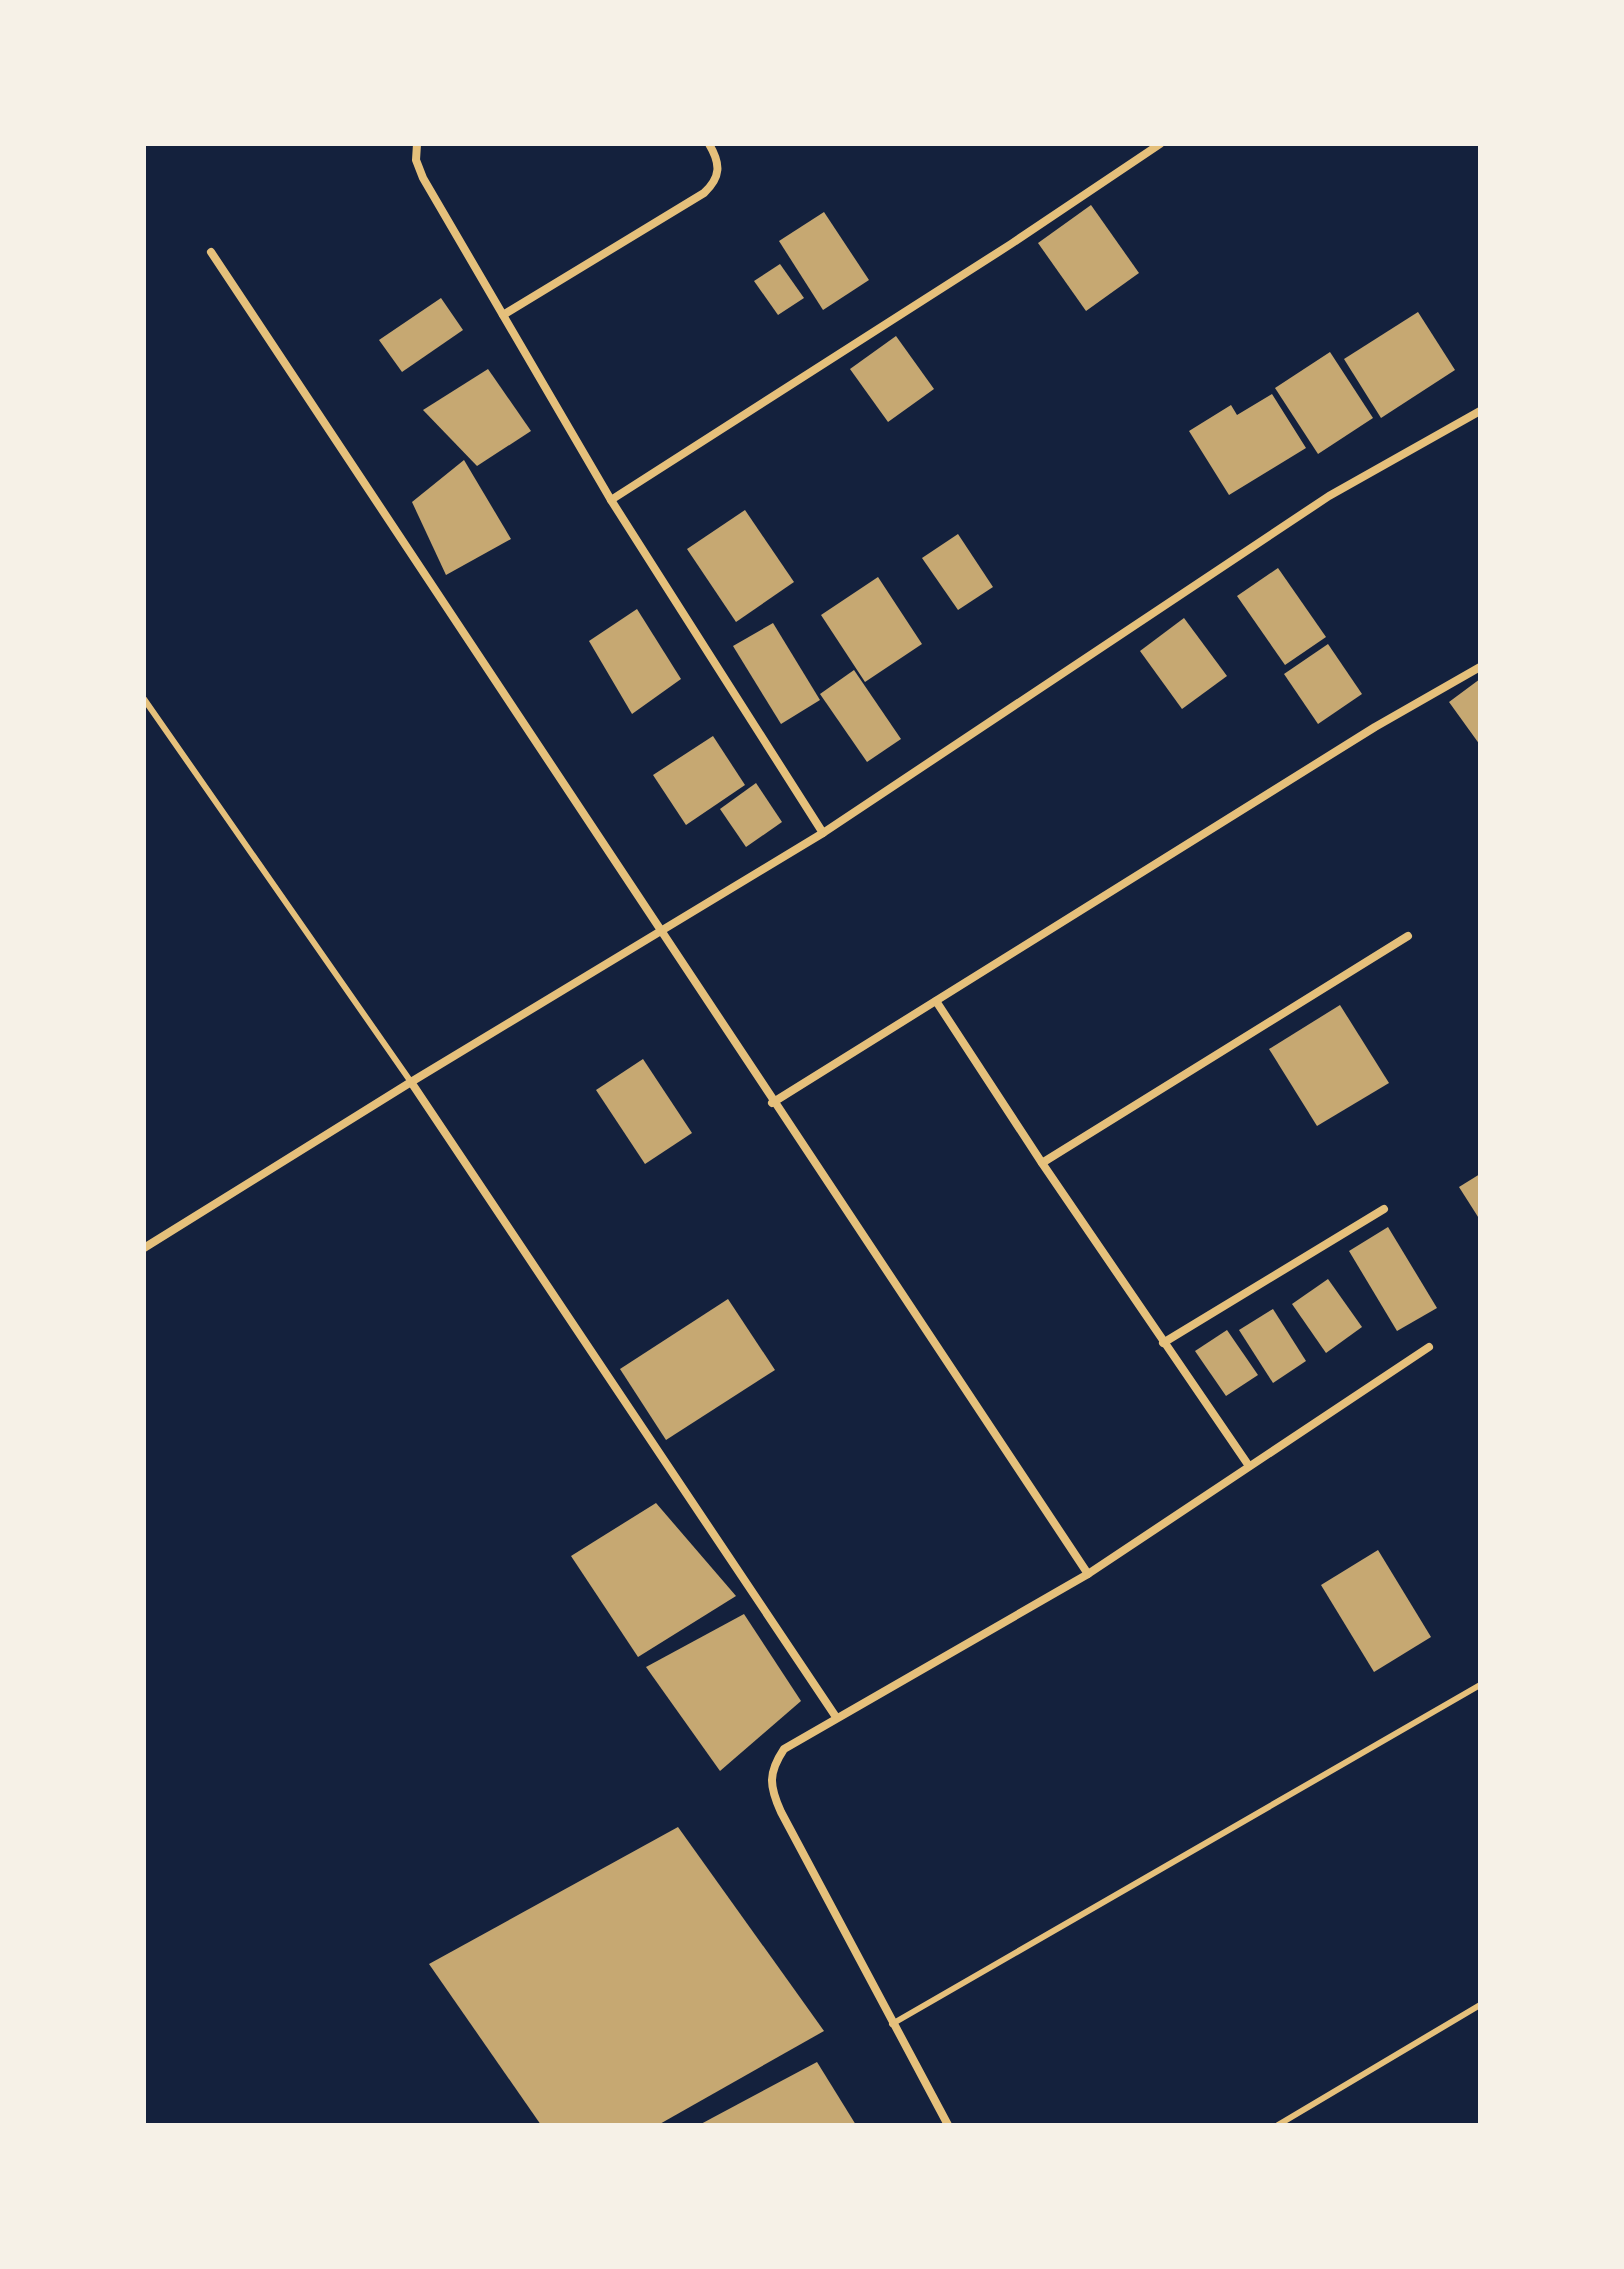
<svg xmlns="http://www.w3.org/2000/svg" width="1624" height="2269" font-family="'Alegreya Sans',sans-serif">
<rect width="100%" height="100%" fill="#14213d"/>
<g fill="#c6a872">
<path d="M1091,205L1139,273L1086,311L1038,243Z"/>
<path d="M824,212L869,280L823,310L779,241Z"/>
<path d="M780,264L804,298L778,315L754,281Z"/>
<path d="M441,298L463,330L402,372L379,340Z"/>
<path d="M1418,312L1455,370L1381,418L1344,359Z"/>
<path d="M896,336L934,389L888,422L850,369Z"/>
<path d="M1330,352L1373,418L1318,454L1275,388Z"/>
<path d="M488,369L531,431L477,466L423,410Z"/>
<path d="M1272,394L1306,448L1229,495L1189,431L1231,405L1237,415Z"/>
<path d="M464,460L511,539L446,575L412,502Z"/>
<path d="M745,510L794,582L736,622L687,549Z"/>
<path d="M958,534L993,587L958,610L922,558Z"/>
<path d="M1278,568L1326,637L1285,665L1237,596Z"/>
<path d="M878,577L922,644L865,682L821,615Z"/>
<path d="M637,609L681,679L632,714L589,641Z"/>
<path d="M1184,618L1227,676L1182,709L1140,651Z"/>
<path d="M773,623L820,700L781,724L733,646Z"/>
<path d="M1328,644L1362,694L1318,724L1284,674Z"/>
<path d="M854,670L901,739L867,762L820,694Z"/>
<path d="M1480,679V745L1449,702Z"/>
<path d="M713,736L745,785L686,825L653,775Z"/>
<path d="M756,783L782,822L746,847L720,809Z"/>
<path d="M1340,1005L1389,1083L1317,1126L1269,1049Z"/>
<path d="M643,1059L692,1133L645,1164L596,1090Z"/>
<path d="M1480,1174V1220L1459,1187Z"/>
<path d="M1388,1227L1437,1308L1397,1331L1349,1251Z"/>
<path d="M1328,1279L1362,1327L1326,1353L1292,1304Z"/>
<path d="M728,1299L775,1370L666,1440L620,1369Z"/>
<path d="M1273,1309L1306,1361L1273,1383L1239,1330Z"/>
<path d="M1227,1330L1258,1375L1226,1396L1195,1351Z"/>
<path d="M656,1503L736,1596L638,1657L571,1556Z"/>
<path d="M1378,1550L1431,1637L1374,1672L1321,1585Z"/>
<path d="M744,1614L801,1701L720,1771L646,1667Z"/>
<path d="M678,1827L824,2031L658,2125H541L429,1964Z"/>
<path d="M817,2062L856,2125H699Z"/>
</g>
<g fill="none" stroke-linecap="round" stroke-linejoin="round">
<g stroke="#e5c07b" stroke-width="6">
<path d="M144,699L411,1082"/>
<path d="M892,2024L1480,1685"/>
<path d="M1278,2125L1480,2005"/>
</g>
<g stroke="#e5c07b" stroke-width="8">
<path d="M417,144L416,160L423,178L611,500L823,833"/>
<path d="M211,252L1088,1574"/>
<path d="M503,315L704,193C721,177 721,164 709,144"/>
<path d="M611,500L1011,244L1160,144"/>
<path d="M936,1001L1042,1163L1249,1466"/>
<path d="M411,1082L836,1717"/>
<path d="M772,1103L1375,727L1480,667"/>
<path d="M1042,1163L1408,936"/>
<path d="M144,1248L411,1082L823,833L1329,496L1480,411"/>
<path d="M1163,1343L1384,1209"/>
<path d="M948,2125L781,1812C769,1786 768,1773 784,1749L1088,1574L1429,1347"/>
</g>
</g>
<rect width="1624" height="2269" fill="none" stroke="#f6f1e7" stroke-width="292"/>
</svg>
